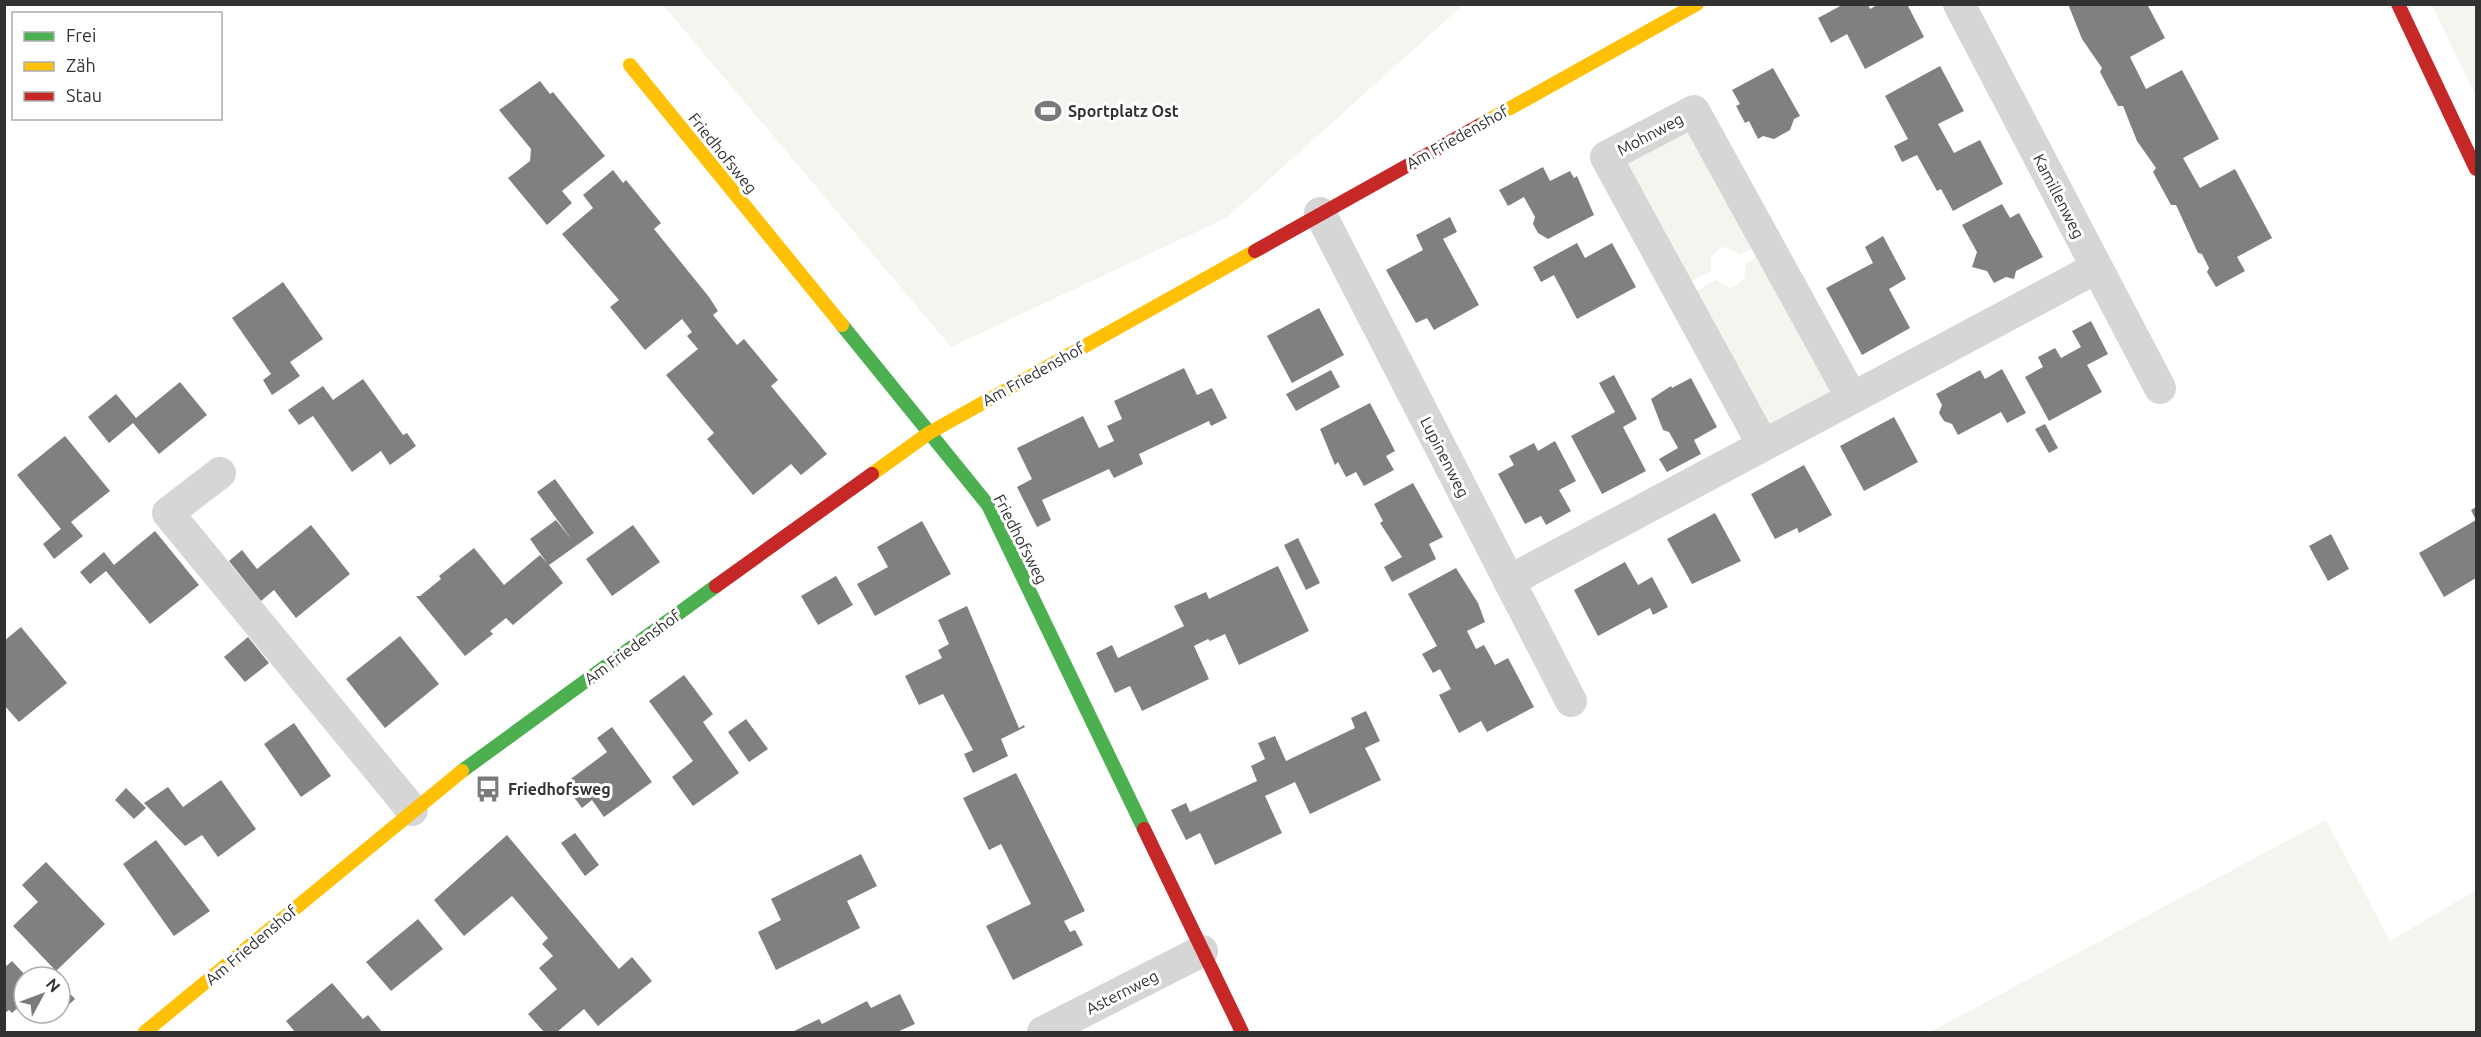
<svg xmlns="http://www.w3.org/2000/svg" width="2481" height="1037" font-family="Ubuntu,sans-serif">
<rect width="100%" height="100%" fill="#fff"/>
<g fill="#f2f6ee">
<path d="M663,5H1463L1226,218L951,347Z"/>
<path d="M2432,5H2476V97Z"/>
<path d="M1692,116L1762,243L1739,255L1728,247L1721,248L1711,257V271L1683,286L1613,158Z"/>
<path d="M1766,252L1844,396L1764,440L1688,295L1716,280L1730,288C1742,285 1747,277 1745,264Z"/>
<path d="M2326,820L2390,941L2476,890V1032H1930Z"/>
</g>
<g fill="#808080">
<path d="M1844,4H1868L1870,9L1879,4H1907L1924,37L1865,69L1847,34L1831,43L1818,18Z"/>
<path d="M2068,4H2147L2165,38L2130,57L2146,89L2182,70L2219,139L2183,158L2200,188L2235,169L2272,238L2237,257L2245,271L2216,287L2207,272L2209,268L2202,254L2198,253L2176,205H2171L2153,172L2156,168L2137,141L2123,106H2118L2100,72L2102,68L2082,39Z"/>
<path d="M1940,66L1964,111L1938,124L1954,153L1980,140L2003,184L1953,211L1941,189L1937,191L1917,155L1902,162L1894,146L1908,139L1885,96Z"/>
<path d="M1773,68L1800,116L1794,119L1790,130L1774,139L1763,136L1758,139L1749,121L1745,123L1736,106L1740,104L1732,90Z"/>
<path d="M540,81L550,94L553,92L605,156L562,191L572,203L547,225L508,178L530,161L531,149L499,110Z"/>
<path d="M1543,167L1550,181L1570,171L1574,178L1577,176L1594,215L1548,239L1538,233L1533,224L1535,217L1524,197L1508,206L1499,190Z"/>
<path d="M613,170L623,183L626,180L661,223L654,229L709,297L718,311L713,315L737,345L744,339L778,380L771,386L827,454L801,475L791,464L753,495L707,439L714,433L666,375L698,349L687,336L692,332L682,319L645,350L610,307L619,300L562,234L593,208L583,195Z"/>
<path d="M2002,204L2010,218L2019,213L2043,257L2016,271L2014,279L2006,277L1994,283L1987,271L1972,267L1977,252L1962,225Z"/>
<path d="M1450,217L1457,232L1443,239L1479,305L1434,330L1427,318L1416,323L1386,270L1423,250L1416,235Z"/>
<path d="M1883,236L1906,279L1889,289L1910,328L1862,355L1826,288L1873,263L1865,247Z"/>
<path d="M1577,243L1585,258L1612,243L1636,287L1577,319L1554,275L1541,282L1533,267Z"/>
<path d="M283,282L323,339L290,362L300,376L272,395L263,380L271,374L232,318Z"/>
<path d="M1319,308L1344,355L1292,383L1267,336Z"/>
<path d="M2091,321L2108,354L2087,365L2102,392L2049,421L2025,377L2043,367L2038,357L2055,348L2061,358L2081,347L2072,331Z"/>
<path d="M1184,368L1197,395L1212,388L1227,418L1211,426L1209,421L1139,454L1143,464L1114,478L1109,469L1042,500L1051,520L1037,527L1017,487L1032,479L1017,448L1083,416L1099,448L1114,441L1107,426L1122,419L1114,401Z"/>
<path d="M2002,369L2026,413L2007,423L2001,412L1958,435L1952,424L1944,421L1939,413L1942,405L1936,394L1980,370L1985,379Z"/>
<path d="M1331,370L1340,387L1296,411L1286,394Z"/>
<path d="M1614,375L1637,419L1623,427L1646,471L1602,494L1571,436L1615,412L1599,383Z"/>
<path d="M1691,378L1717,427L1694,440L1701,454L1667,472L1659,459L1678,448L1669,432L1663,430L1651,399L1671,386L1672,388Z"/>
<path d="M363,379L403,435L407,433L416,446L390,465L381,451L352,472L313,416L299,425L288,410L323,386L333,400Z"/>
<path d="M180,382L207,415L159,454L133,423L109,443L88,417L116,394L136,418Z"/>
<path d="M1370,403L1395,451L1386,456L1394,470L1364,486L1356,472L1346,477L1338,462L1335,465L1320,429Z"/>
<path d="M1894,417L1918,462L1864,491L1840,446Z"/>
<path d="M2045,424L2058,448L2049,453L2035,429Z"/>
<path d="M65,436L110,491L71,522L83,536L54,559L43,544L61,529L17,475Z"/>
<path d="M1555,441L1576,481L1559,490L1571,511L1546,525L1541,516L1525,524L1498,474L1514,465L1509,456L1534,443L1538,451Z"/>
<path d="M1804,465L1832,515L1799,533L1797,528L1775,539L1751,494Z"/>
<path d="M555,479L594,533L549,565L563,583L513,625L506,618L490,631L493,634L465,656L416,596H420L441,579L439,576L474,548L504,585L540,555L547,563L530,539L556,520L572,540L537,492Z"/>
<path d="M1413,483L1443,537L1429,544L1436,559L1392,582L1384,567L1402,557L1380,523L1383,521L1374,504Z"/>
<path d="M2476,507V578L2444,597L2419,553L2476,520L2471,510Z"/>
<path d="M1715,513L1741,561L1692,584L1667,539Z"/>
<path d="M922,521L951,574L875,616L857,584L888,567L877,547Z"/>
<path d="M311,525L350,574L296,618L274,590L261,601L229,561L242,550L257,569Z"/>
<path d="M633,525L660,562L612,596L586,559Z"/>
<path d="M155,531L199,585L150,624L106,571L90,584L80,572L104,552L114,565Z"/>
<path d="M2331,534L2349,569L2328,581L2309,546Z"/>
<path d="M1298,538L1320,583L1306,590L1284,545Z"/>
<path d="M1625,562L1638,585L1652,577L1668,607L1653,615L1650,608L1598,636L1574,590Z"/>
<path d="M1278,566L1309,631L1239,665L1225,634L1210,641L1208,639L1194,646L1209,679L1142,711L1130,686L1115,693L1096,653L1112,645L1118,658L1184,626L1174,606L1206,592L1209,599Z"/>
<path d="M1456,568L1478,603L1485,622L1467,631L1476,649L1484,645L1495,665L1508,658L1534,707L1487,732L1481,721L1459,733L1439,695L1451,689L1440,669L1433,673L1422,654L1437,646L1408,594Z"/>
<path d="M836,576L853,605L818,625L801,596Z"/>
<path d="M967,606L1019,728L1024,725L1025,727L1001,739L1008,756L973,773L964,754L973,750L943,694L919,705L905,676L942,658L938,650L949,644L938,620Z"/>
<path d="M21,627L67,683L19,722L4,705V641Z"/>
<path d="M400,636L439,684L385,728L346,679Z"/>
<path d="M248,637L269,663L245,682L224,657Z"/>
<path d="M684,675L713,714L703,722L739,773L693,806L672,777L693,761L649,701Z"/>
<path d="M1366,711L1380,741L1365,748L1381,780L1310,814L1295,782L1265,796L1282,833L1215,865L1200,833L1186,840L1171,810L1186,803L1190,812L1257,781L1251,766L1265,759L1258,743L1275,736L1286,761L1355,728L1351,718Z"/>
<path d="M746,719L768,749L749,762L728,732Z"/>
<path d="M294,723L331,776L301,797L264,744Z"/>
<path d="M612,727L652,782L604,817L592,800L582,808L564,784L607,752L597,738Z"/>
<path d="M1016,773L1085,911L1064,921L1070,932L1075,930L1083,945L1013,980L986,926L1031,904L1001,844L989,850L963,798Z"/>
<path d="M221,780L256,829L218,857L202,835L185,846L144,803L168,787L183,807Z"/>
<path d="M126,788L146,808L134,819L115,800Z"/>
<path d="M575,833L599,865L585,876L561,843Z"/>
<path d="M507,835L619,969L632,957L652,981L598,1026L584,1009L557,1032H544L528,1014L557,989L539,968L553,956L542,944L548,938L512,896L464,936L434,900Z"/>
<path d="M156,840L210,911L174,936L123,864Z"/>
<path d="M861,854L877,886L847,901L860,928L776,970L758,932L781,920L771,899Z"/>
<path d="M46,862L105,924L56,971L13,926L38,902L22,885Z"/>
<path d="M418,919L443,949L391,991L366,962Z"/>
<path d="M12,961L27,977H24V1002L12,1013L9,1010L4,1014V968Z"/>
<path d="M60,983L75,999L60,1013Z"/>
<path d="M332,983L363,1019L368,1015L382,1032H295L286,1021Z"/>
<path d="M900,994L915,1024L897,1032H792L819,1019L822,1024L867,1001L871,1008Z"/>
</g>
<g fill="none" stroke-linecap="round" stroke-linejoin="round">
<g stroke="#d6d6d6" stroke-width="32">
<path d="M1959,4L2160,388"/>
<path d="M1320,213L1571,701"/>
<path d="M1763,445L1606,157L1694,111L1852,398"/>
<path d="M220,473L168,513L412,810"/>
<path d="M1509,581L2096,268"/>
<path d="M1043,1032L1202,951"/>
</g>
<g stroke="#4caf50" stroke-width="14">
<path d="M842,325L988,505L1144,829"/>
<path d="M462,771L716,586"/>
</g>
<g stroke="#ffc107" stroke-width="14">
<path d="M630,65L842,325"/>
<path d="M1480,125L1697,4"/>
<path d="M872,474L929,433L1255,251"/>
<path d="M145,1032L462,771"/>
</g>
<g stroke="#c62828" stroke-width="14">
<path d="M2398,4L2476,169"/>
<path d="M1255,251L1480,125"/>
<path d="M716,586L872,474"/>
<path d="M1144,829L1242,1032"/>
</g>
</g>
<defs>
<g id="stadium-bare" transform="scale(2.07)"><path d="M0-5a6.5 5 0 1 0 0 10a6.5 5 0 1 0 0-10ZM-3.5-1.8h7v3.6h-7Z" fill="#7a7a7a" stroke="#fff" stroke-width="2.5" paint-order="stroke"/></g>
<g id="bus-bare" transform="scale(2.07)"><path d="M-5-6H5V4H4V6H2V4H-2V6H-4V4H-5ZM-3.5-4V0h7V-4ZM-3.5 1.2v1.5H-2V1.2ZM2 1.2v1.5H3.5V1.2Z" fill="#7a7a7a" stroke="#fff" stroke-width="2.5" paint-order="stroke"/></g>
</defs>
<g fill-rule="evenodd">
<use href="#stadium-bare" x="1048" y="111"/>
<use href="#bus-bare" x="488" y="789"/>
</g>
<g text-anchor="middle" dominant-baseline="central" stroke-width="6" stroke-linejoin="round" paint-order="stroke">
<g font-size="16" font-weight="bold" fill="#323232" stroke="#fff" text-anchor="start">
<text x="1068" y="111">Sportplatz Ost</text>
<text x="508" y="789">Friedhofsweg</text>
</g>
<g font-size="16" fill="#323232" stroke="#fff">
<text transform="translate(1650 134) rotate(-28)">Mohnweg</text>
<text transform="translate(1457 137) rotate(-29)">Am Friedenshof</text>
<text transform="translate(723 153) rotate(51)">Friedhofsweg</text>
<text transform="translate(2059 196) rotate(63)">Kamillenweg</text>
<text transform="translate(1033 374) rotate(-29)">Am Friedenshof</text>
<text transform="translate(1445 457) rotate(63)">Lupinenweg</text>
<text transform="translate(1021 539) rotate(63)">Friedhofsweg</text>
<text transform="translate(632 647) rotate(-36)">Am Friedenshof</text>
<text transform="translate(251 945) rotate(-40)">Am Friedenshof</text>
<text transform="translate(1122 992) rotate(-27)">Asternweg</text>
</g>
</g>
<rect width="2481" height="1037" fill="none" stroke="#323232" stroke-width="12"/>
<rect x="12" y="12" width="210" height="108" fill="#ffffff" stroke="#adadad" stroke-width="1.5"/>
<rect x="24" y="32" width="30" height="9" fill="#4caf50" stroke="#adadad" stroke-width="1.5"/>
<text x="66" y="42" font-size="18" fill="#323232">Frei</text>
<rect x="24" y="62" width="30" height="9" fill="#ffc107" stroke="#adadad" stroke-width="1.5"/>
<text x="66" y="72" font-size="18" fill="#323232">Zäh</text>
<rect x="24" y="92" width="30" height="9" fill="#c62828" stroke="#adadad" stroke-width="1.5"/>
<text x="66" y="102" font-size="18" fill="#323232">Stau</text>
<g transform="translate(42 995) rotate(49)"><circle r="28" fill="#ffffff" stroke="#adadad" stroke-width="1.5"/>
<path d="M0-4.5L10 22L0 15L-10 22Z" fill="#7a7a7a"/>
<text y="-9" font-size="16" font-weight="bold" text-anchor="middle" fill="#323232">N</text>
</g>
</svg>
